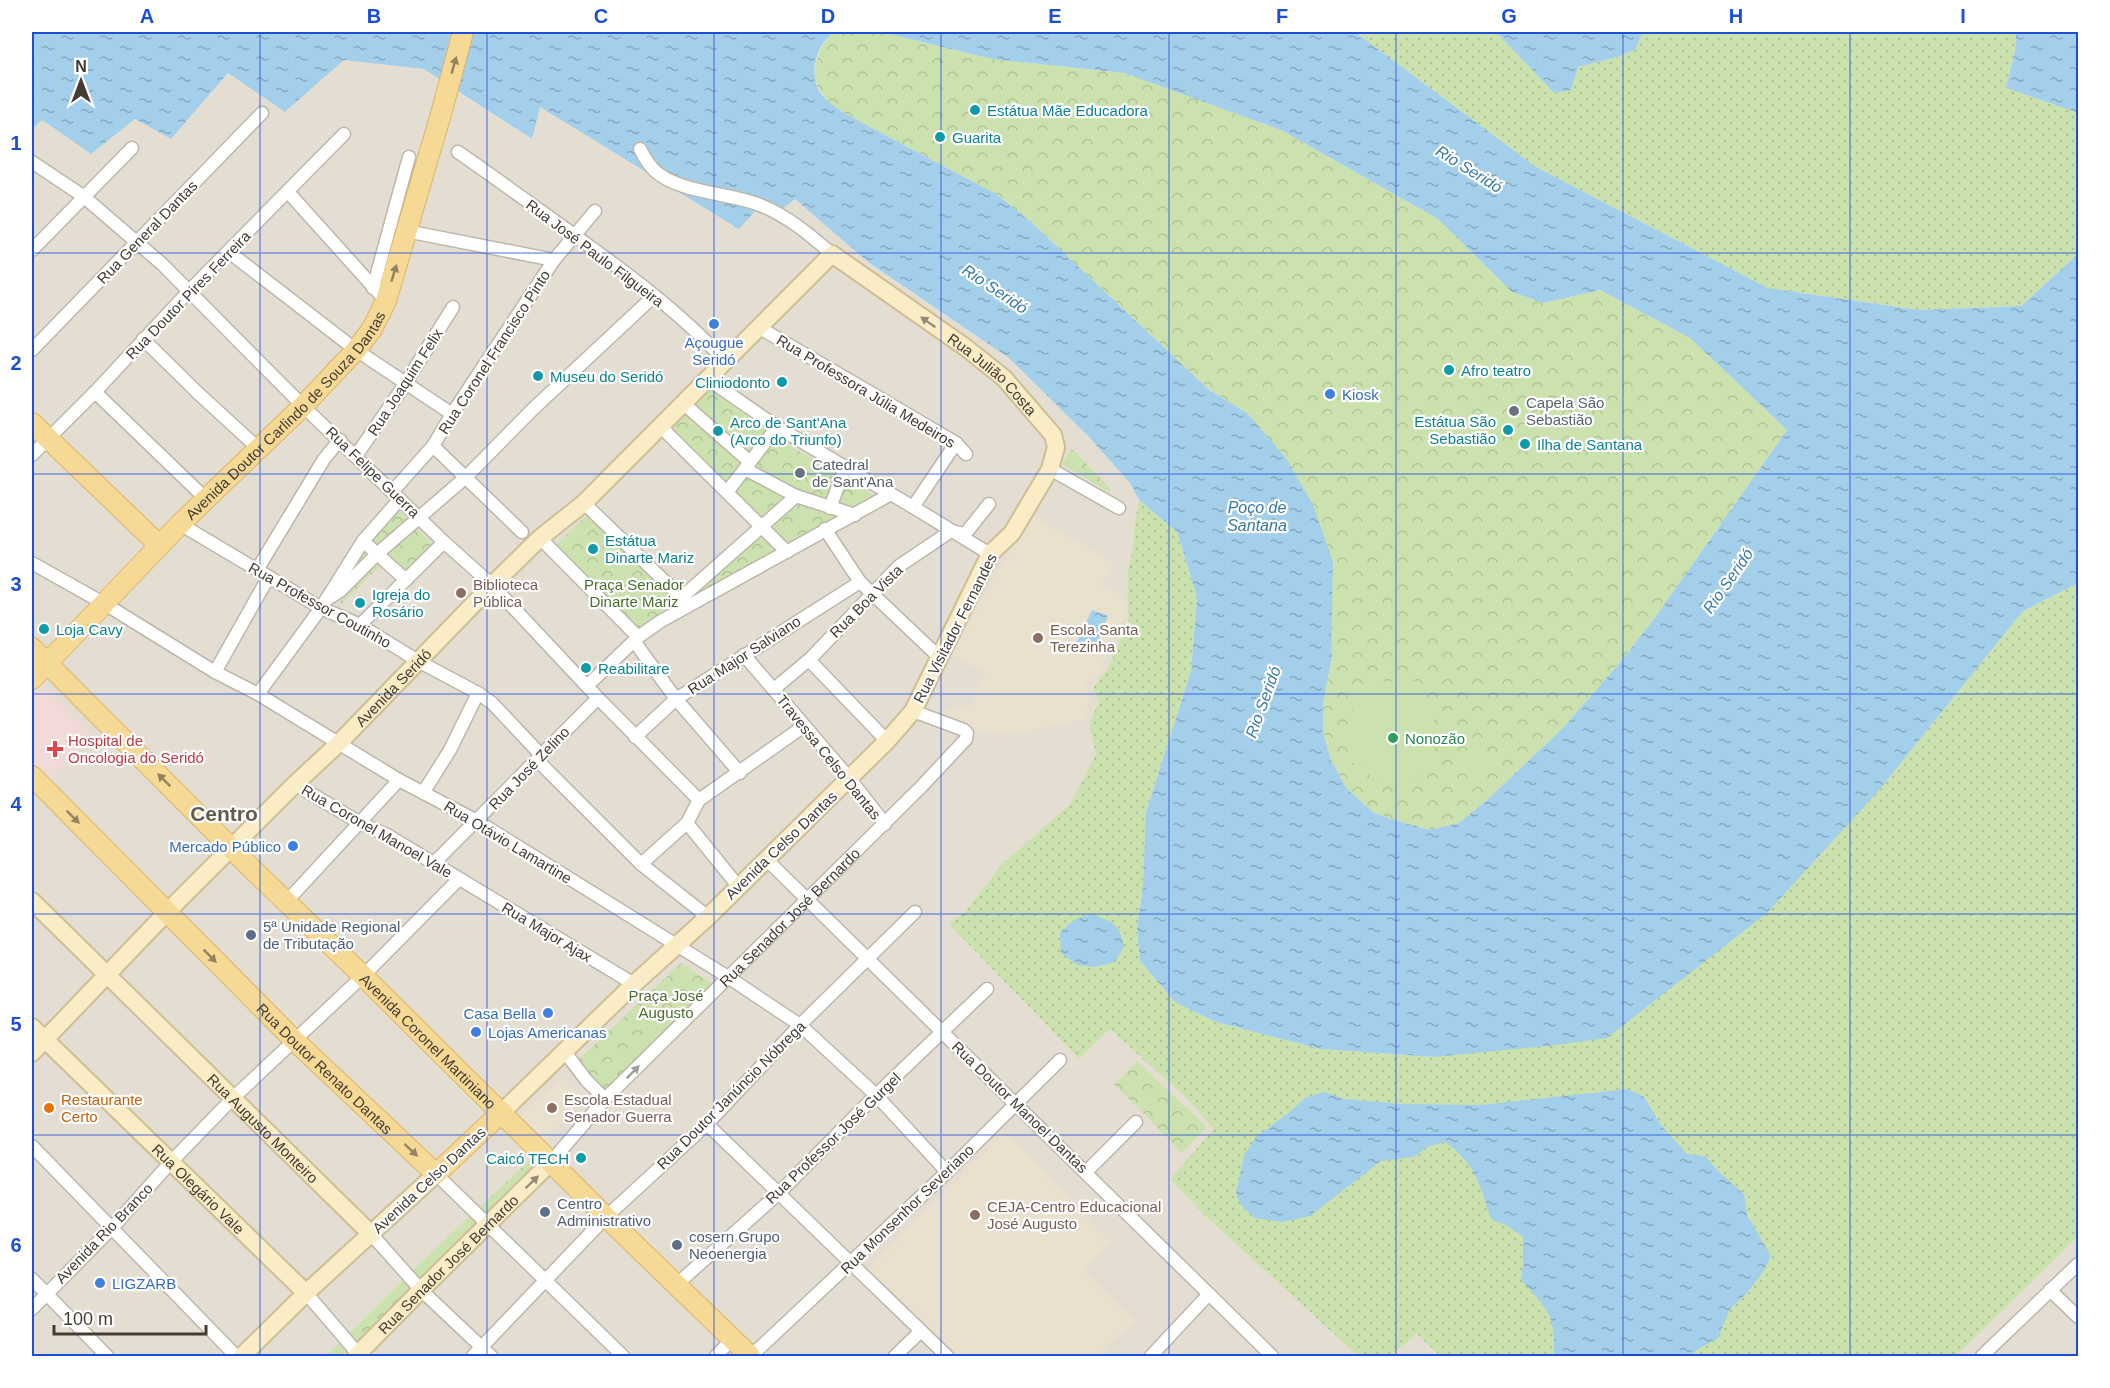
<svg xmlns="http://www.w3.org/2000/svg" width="2110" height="1388" font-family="Helvetica,sans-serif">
<defs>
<pattern id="grass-dots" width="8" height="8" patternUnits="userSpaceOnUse" patternTransform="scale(1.5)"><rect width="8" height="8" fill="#cce2ae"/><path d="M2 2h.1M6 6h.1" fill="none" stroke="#b0c396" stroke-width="1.8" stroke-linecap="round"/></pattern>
<pattern id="forest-crowns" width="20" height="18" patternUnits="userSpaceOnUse" patternTransform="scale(1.5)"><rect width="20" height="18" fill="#cce2ae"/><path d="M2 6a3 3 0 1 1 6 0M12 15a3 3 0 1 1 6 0" fill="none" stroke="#b0c396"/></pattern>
<pattern id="water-ripples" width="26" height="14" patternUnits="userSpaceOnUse" patternTransform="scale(1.5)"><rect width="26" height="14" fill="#a3cfea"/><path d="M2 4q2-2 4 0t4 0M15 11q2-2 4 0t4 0" fill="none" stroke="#86a9be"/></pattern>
</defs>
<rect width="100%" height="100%" fill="#f0ece4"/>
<g fill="#e4ded2">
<path d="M344,60L424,68L531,139L540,107L766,199L795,198L868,262L1009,358L1088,436L1130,483L1139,500L1134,527L1133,548L1128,570V623L1108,668L1093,688L1099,700L1089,724L1096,754L1070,804L1001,865L966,911L949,924L1079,1059L1110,1029L1187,1099L1215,1129L1170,1179L1204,1215L1358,1356H32V129L42,120L91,154L135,119L171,139L228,73L285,112Z"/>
<path d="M2078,1237V1356H1956Z"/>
<path d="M1417,1333L1440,1356H1391Z"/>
</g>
<g fill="#e9e1ce">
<path d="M1030,514L1113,562L1101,585L1123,596V621L1098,675L1084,685L1091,699L1083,720L1012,734L975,732L935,713L972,704L986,673L951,655Z"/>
<path d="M562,1078L584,1101L544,1140L520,1116Z"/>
<path d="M1004,1131L1110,1241L1083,1269L1135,1321L1097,1356H959L868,1269Z"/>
</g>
<path fill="#f1dad7" d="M44,688L91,734L50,780L32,764V700Z"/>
<g fill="url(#grass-dots)">
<path d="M1355,32H1496L1554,93L1571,90L1578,67L1617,57L1635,50L1643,32H2016L2015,51L2006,88L2078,113V254L2021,306L1919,310L1768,288L1536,167Z"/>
<path d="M1139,500L1177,532L1197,597L1191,671L1146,812L1143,885L1137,929L1140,961L1176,1003L1216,1022L1320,1049L1434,1057L1880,789L2022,612L2078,583V1237L1956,1356H1440L1417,1334L1391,1356H1358L1204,1215L1170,1179L1214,1129L1187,1099L1110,1029L1079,1059L949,924L966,911L1001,865L1070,804L1096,754L1089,724L1099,701L1093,688L1108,668L1128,623V570L1133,548L1134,527Z"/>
</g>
<g fill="url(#forest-crowns)">
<path d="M832,32H881L992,59L1124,73L1281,130L1438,219L1512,292L1543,303L1600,290L1690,338L1787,430L1654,619L1622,660L1563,728L1487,800L1459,823L1429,830L1395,820L1374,813L1347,789L1331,760L1323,733V704L1331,662L1247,413L1208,389L1030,221L996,194L844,113C837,108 827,102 822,94C807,74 818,49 832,32Z"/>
<path d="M705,384L777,439L847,478L876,497L678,611L770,526L720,480L667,425Z"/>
<path d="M1072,449L1110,488V493L1062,464Z"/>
<path d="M398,509L436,548L406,579L384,562L339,606L360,557Z"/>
<path d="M587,515L673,600L641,631L555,546Z"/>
<path d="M681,963L712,984L711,990L605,1089L577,1061Z"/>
<path d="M1137,1061L1207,1127L1182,1153L1114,1084Z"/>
<path d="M530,1160L541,1171L351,1356H326L434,1250Z"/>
</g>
<g fill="#cce2ae">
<path d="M1370,681L1419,682L1421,692L1433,703L1436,743L1431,766L1425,767L1419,773L1418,784L1371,782L1370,772L1364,765L1353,763L1350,725L1356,697H1363L1370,692Z"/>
<path d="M1467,741L1485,742L1486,769H1467Z"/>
</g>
<g fill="url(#water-ripples)">
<path d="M32,32H834C816,45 807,76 822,95C828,102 837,108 844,113L996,194L1030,221L1208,389L1247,413L1286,458L1313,505L1333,562L1331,662L1323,704V733L1331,760L1347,789L1374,813L1395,820L1429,830L1459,823L1487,800L1563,728L1622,660L1654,619L1787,430L1690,338L1600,290L1543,303L1512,292L1438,219L1281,130L1124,73L992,59L881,32H1355L1536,167L1768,288L1919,310L2021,306L2078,254V583L2022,612L1880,789L1767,913L1607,1038L1548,1046L1434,1057L1320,1049L1216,1022L1176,1003L1140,961L1137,929L1143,885L1146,812L1191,671L1197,597L1177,532L1139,500L1130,483L1088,436L1009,358L868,262L795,199L781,210L766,199L739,229L540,107L532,139L424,69L344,60L285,112L228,73L171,139L135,119L91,154L42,120L32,129Z"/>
<path d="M1496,32H1643L1635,50L1617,57L1578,67L1571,90L1554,93Z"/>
<path d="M2016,32H2078V113L2006,88L2015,51Z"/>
<path d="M1092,610L1108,616L1094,651L1077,642Z"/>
<path d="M1091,914C1113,923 1119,922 1124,947L1115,962L1094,967L1077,965L1061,953L1060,932L1074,920Z"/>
<path d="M1628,1089L1644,1097L1661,1125L1687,1154L1705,1156L1718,1171L1744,1194L1747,1215L1771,1256L1763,1272L1746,1294L1730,1309L1718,1338L1697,1350L1691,1356H1554C1555,1314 1549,1311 1521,1280L1523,1265V1237L1508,1226L1491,1219C1480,1185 1476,1164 1445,1142L1427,1147L1414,1157L1381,1161L1310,1216L1282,1222L1254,1218L1241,1205L1236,1194L1244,1155L1256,1137L1287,1114L1305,1098L1324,1092L1345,1099L1400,1104L1480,1105Z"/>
</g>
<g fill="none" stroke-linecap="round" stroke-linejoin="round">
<g stroke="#beb6aa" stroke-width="15">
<g id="street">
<path d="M640,149C644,157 649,165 655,171C679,193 731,193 760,205C788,216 810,235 832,254"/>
<path d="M458,152C497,179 535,207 574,235C627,273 681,313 726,362"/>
<path d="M32,162L83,196L162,264L303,406L444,542L492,585L598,698L699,800"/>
<path d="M288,192L386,301"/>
<path d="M406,231L554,260"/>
<path d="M32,250L132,148"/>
<path d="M229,252L356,350L452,414"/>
<path d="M373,288L409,157"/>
<path d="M760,328L956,443L966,454"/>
<path d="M143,339L199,394L258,448"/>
<path d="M32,350L262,113"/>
<path d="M708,379L777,427L913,507L990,554"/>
<path d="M95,392L206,499"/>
<path d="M684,404L750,462"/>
<path d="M661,427L787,552"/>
<path d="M433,446L522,532"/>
<path d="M32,455L95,392L188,292L344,134"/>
<path d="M356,456L405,384L453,307"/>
<path d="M745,469L796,496L855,515"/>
<path d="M1050,469L1119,508"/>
<path d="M392,492L433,446L452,414L554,260L595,211"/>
<path d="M727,492L777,427"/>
<path d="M584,503L686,602"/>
<path d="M913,507L956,443"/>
<path d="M830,508L845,467"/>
<path d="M180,524L321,608L360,625L418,661L478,693L492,703L541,755"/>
<path d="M825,529L860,582L939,657"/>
<path d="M540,538L638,637"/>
<path d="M363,541L406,580"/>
<path d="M32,563L105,604L215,672L258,694L399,780L477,821L728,977L800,1025L876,1095L947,1172"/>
<path d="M257,570L324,459L340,440"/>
<path d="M681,598L796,496"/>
<path d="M326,600L340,591L377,554L466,477L533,409L654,296"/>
<path d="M360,625L444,542"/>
<path d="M634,641L676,699L740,773"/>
<path d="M744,655L850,779L885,824"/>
<path d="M809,660L887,741"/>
<path d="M215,672L268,578"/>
<path d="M587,686L638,637L661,621L891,494"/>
<path d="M774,689L811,658L899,566L951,531L965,534L989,504"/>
<path d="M258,694L321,608L363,541L400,499"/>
<path d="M635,737L676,699L860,582"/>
<path d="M537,760L641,864L708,917"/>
<path d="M295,784L360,823L387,835L634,984"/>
<path d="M423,793L450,750L478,693"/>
<path d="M687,823L738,886"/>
<path d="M766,859L1272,1356"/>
<path d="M434,863L598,698"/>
<path d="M641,864L687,823L699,800L804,726"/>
<path d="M287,901L399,780"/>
<path d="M565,1052L586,1080L605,1099"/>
<path d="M707,1124L947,1356"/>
<path d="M32,1146L236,1356"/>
<path id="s1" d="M551,1162L605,1099L921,787L966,739L967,733L964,730L913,711"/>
<path d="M1086,1172L1136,1122"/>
<path d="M436,1174L623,1356"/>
<path d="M372,1235L421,1290L491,1356"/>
<path d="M32,1279L107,1356"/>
<path d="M676,1285L779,1193L876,1095L987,989"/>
<path d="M2050,1290L2078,1317"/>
<path d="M306,1293L360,1356"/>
<path d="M32,1309L112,1228L170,1163L233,1098L363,976L459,879"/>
<path d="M473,1356L606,1217L707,1124L800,1025L915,912"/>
<path d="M716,1356L732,1339"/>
<path d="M751,1356L947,1172L1060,1060"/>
<path d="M895,1356L921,1331"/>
<path d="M1151,1356L1209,1294"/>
<path d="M1982,1356L2078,1264"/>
</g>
</g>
<g stroke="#cebe96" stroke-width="20">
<g id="secondary">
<path id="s2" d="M32,901L372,1235"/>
<path id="s3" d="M32,1027L306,1293"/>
<path id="s4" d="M32,1053L167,912L295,784L338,744L492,585L540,538L584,503L832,254L965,347L1004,378L1053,435L1056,447L1050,469L1012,533L990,554L913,711L887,741L708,917L634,984L502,1112"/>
<path d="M242,1356L306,1293L436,1174"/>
<path id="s5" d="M356,1356L421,1290L551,1162"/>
</g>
</g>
<g stroke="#dab568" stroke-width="22">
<g id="primary">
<path d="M32,423L159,545"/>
<path id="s6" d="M32,648L249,866L363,976L606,1217L750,1356"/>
<path id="s7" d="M32,679L180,524L303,406L356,350L372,329L386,301L441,114L463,32"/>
<path id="s8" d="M32,776L295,1041L436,1174L502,1112"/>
</g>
</g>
<use href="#street" stroke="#fff" stroke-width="12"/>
<use href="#secondary" stroke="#faecc4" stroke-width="16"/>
<use href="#primary" stroke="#f7d996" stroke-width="20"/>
</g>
<defs><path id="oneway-solid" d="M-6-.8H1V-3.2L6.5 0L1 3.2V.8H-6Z" transform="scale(1.5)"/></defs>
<g fill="#938360">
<use href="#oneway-solid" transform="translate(454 65) rotate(-74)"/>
<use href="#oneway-solid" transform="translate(394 273) rotate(-73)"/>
<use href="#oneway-solid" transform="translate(164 780) rotate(-135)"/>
<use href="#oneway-solid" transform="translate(73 817) rotate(45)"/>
<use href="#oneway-solid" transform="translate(210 956) rotate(45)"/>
<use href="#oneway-solid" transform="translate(411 1150) rotate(43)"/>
</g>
<g fill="#958b75">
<use href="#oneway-solid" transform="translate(928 322) rotate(-145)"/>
<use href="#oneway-solid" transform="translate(532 1182) rotate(-44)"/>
</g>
<use fill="#a09e9a" href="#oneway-solid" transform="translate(633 1072) rotate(-45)"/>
<path fill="none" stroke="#1d4ed8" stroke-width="1.5" stroke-opacity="0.55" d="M260,32V1356M487,32V1356M714,32V1356M941,32V1356M1169,32V1356M1396,32V1356M1623,32V1356M1850,32V1356M32,253H2078M32,474H2078M32,694H2078M32,914H2078M32,1135H2078"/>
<g fill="#0f9aa8" stroke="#fff" stroke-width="2">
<circle cx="975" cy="110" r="6"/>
<circle cx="940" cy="137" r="6"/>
<circle cx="1449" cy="370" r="6"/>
<circle cx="538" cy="376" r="6"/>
<circle cx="782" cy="382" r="6"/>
<circle cx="1508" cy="430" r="6"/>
<circle cx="718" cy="431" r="6"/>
<circle cx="1525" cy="444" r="6"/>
<circle cx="593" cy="549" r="6"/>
<circle cx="360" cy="603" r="6"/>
<circle cx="44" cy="629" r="6"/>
<circle cx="586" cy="668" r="6"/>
<circle cx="581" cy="1158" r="6"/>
</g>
<g fill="#3f7fe0" stroke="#fff" stroke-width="2">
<circle cx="714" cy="324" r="6"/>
<circle cx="1330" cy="394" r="6"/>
<circle cx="293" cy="846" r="6"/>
<circle cx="548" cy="1013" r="6"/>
<circle cx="476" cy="1032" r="6"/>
<circle cx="100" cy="1283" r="6"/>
</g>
<g fill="#6b7280" stroke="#fff" stroke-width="2">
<circle cx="1514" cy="411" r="6"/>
<circle cx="800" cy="473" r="6"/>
</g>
<g fill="#8d6e63" stroke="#fff" stroke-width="2">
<circle cx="461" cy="593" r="6"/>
<circle cx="1038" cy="638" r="6"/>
<circle cx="552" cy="1108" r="6"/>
<circle cx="975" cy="1215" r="6"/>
</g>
<circle fill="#2e9e5b" stroke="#fff" stroke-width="2" cx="1393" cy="738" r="6"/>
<path fill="#e0444e" stroke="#fff" stroke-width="2" d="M52 740h6v6h6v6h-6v6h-6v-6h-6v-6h6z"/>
<g fill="#5c6f8a" stroke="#fff" stroke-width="2">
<circle cx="251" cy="935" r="6"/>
<circle cx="545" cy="1212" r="6"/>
<circle cx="677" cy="1245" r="6"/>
</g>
<circle fill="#e8710a" stroke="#fff" stroke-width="2" cx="49" cy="1108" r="6"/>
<g text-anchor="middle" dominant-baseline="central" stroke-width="4.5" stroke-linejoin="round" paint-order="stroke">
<g font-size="15" fill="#0d838f" stroke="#fff" text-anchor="start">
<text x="987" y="110">Estátua Mãe Educadora</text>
<text x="952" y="137">Guarita</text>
<text x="1461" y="370">Afro teatro</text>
<text x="550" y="376">Museu do Seridó</text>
<text x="770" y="382" text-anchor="end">Cliniodonto</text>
<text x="1496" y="421" text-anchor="end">Estátua São<tspan x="1496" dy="17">Sebastião</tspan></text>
<text x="730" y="422">Arco de Sant'Ana<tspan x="730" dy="17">(Arco do Triunfo)</tspan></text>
<text x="1537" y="444">Ilha de Santana</text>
<text x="605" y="540">Estátua<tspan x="605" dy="17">Dinarte Mariz</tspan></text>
<text x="372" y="594">Igreja do<tspan x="372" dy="17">Rosário</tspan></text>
<text x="56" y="629">Loja Cavy</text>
<text x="598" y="668">Reabilitare</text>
<text x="569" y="1158" text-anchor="end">Caicó TECH</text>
</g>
<g font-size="15" fill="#423c34" stroke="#fff">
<text transform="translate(147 232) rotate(-46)">Rua General Dantas</text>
<text transform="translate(595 253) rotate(37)">Rua José Paulo Filgueira</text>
<text transform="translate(188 295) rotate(-46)">Rua Doutor Pires Ferreira</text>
<text transform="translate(494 352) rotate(-57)">Rua Coronel Francisco Pinto</text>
<text stroke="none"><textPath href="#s4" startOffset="1332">Rua Julião Costa</textPath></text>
<text transform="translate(405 382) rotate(-57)">Rua Joaquim Felix</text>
<text transform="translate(866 391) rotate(31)">Rua Professora Júlia Medeiros</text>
<text stroke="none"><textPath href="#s7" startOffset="366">Avenida Doutor Carlindo de Souza Dantas</textPath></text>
<text transform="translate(373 472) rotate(44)">Rua Felipe Guerra</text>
<text transform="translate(866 601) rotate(-45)">Rua Boa Vista</text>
<text transform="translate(320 605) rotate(29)">Rua Professor Coutinho</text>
<text transform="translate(955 628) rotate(-63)">Rua Visitador Fernandes</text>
<text transform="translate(744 655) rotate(-33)">Rua Major Salviano</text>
<text stroke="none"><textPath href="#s4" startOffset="514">Avenida Seridó</textPath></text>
<text transform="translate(829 757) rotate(51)">Travessa Celso Dantas</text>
<text transform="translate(529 768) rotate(-46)">Rua José Zelino</text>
<text transform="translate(377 831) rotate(30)">Rua Coronel Manoel Vale</text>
<text transform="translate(508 842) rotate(31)">Rua Otávio Lamartine</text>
<text transform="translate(781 845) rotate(-44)">Avenida Celso Dantas</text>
<text stroke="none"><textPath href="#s1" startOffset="342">Rua Senador José Bernardo</textPath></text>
<text transform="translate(547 932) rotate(31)">Rua Major Ajax</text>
<text stroke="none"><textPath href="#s6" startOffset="558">Avenida Coronel Martiniano</textPath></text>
<text stroke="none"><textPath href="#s8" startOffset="414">Rua Doutor Renato Dantas</textPath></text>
<text transform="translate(731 1095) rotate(-45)">Rua Doutor Janúncio Nóbrega</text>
<text transform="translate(1020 1107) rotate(44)">Rua Doutor Manoel Dantas</text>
<text stroke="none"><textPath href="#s2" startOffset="324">Rua Augusto Monteiro</textPath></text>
<text transform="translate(833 1138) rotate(-44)">Rua Professor José Gurgel</text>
<text transform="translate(429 1180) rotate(-43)">Avenida Celso Dantas</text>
<text stroke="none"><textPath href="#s3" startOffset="232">Rua Olegário Vale</textPath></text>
<text transform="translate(907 1209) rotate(-44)">Rua Monsenhor Severiano</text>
<text transform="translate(104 1233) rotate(-46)">Avenida Rio Branco</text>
<text stroke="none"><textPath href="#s5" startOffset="130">Rua Senador José Bernardo</textPath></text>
</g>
<g font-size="15" fill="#366cbe" stroke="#fff" text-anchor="start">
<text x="714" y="342" text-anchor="middle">Açougue<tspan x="714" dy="17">Seridó</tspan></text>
<text x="1342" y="394">Kiosk</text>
<text x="281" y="846" text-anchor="end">Mercado Público</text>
<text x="536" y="1013" text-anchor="end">Casa Bella</text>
<text x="488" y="1032">Lojas Americanas</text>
<text x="112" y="1283">LIGZARB</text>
</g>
<g font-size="15" fill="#5b616d" stroke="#fff" text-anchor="start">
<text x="1526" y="402">Capela São<tspan x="1526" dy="17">Sebastião</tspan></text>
<text x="812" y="464">Catedral<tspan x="812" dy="17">de Sant'Ana</tspan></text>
</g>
<g font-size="15" fill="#785e54" stroke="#fff" text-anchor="start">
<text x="473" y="584">Biblioteca<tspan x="473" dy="17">Pública</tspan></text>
<text x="1050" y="629">Escola Santa<tspan x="1050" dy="17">Terezinha</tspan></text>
<text x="564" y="1099">Escola Estadual<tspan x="564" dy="17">Senador Guerra</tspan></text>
<text x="987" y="1206">CEJA-Centro Educacional<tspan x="987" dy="17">José Augusto</tspan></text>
</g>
<g font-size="15" fill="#476f2c" stroke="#fff">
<text x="634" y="584">Praça Senador<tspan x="634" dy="17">Dinarte Mariz</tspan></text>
<text x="666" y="995">Praça José<tspan x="666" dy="17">Augusto</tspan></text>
</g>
<g font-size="15" fill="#27864d" stroke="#fff" text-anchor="start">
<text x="1405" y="738">Nonozão</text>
</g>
<g font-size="15" fill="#be3a42" stroke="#fff" text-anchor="start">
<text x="68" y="740">Hospital de<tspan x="68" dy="17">Oncologia do Seridó</tspan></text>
</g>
<g font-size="15" fill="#4e5e75" stroke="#fff" text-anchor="start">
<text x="263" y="926">5ª Unidade Regional<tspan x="263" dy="17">de Tributação</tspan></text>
<text x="557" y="1203">Centro<tspan x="557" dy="17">Administrativo</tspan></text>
<text x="689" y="1236">cosern Grupo<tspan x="689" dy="17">Neoenergia</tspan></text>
</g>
<g font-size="15" fill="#c56008" stroke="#fff" text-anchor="start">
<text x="61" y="1099">Restaurante<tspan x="61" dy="17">Certo</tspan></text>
</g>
<g font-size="16" font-style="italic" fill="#3679a5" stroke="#fff">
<text transform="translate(1469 169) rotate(32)">Rio Seridó</text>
<text transform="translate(995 289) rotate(34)">Rio Seridó</text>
<text x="1257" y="507">Poço de<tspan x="1257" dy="18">Santana</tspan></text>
<text transform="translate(1728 581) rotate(-55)">Rio Seridó</text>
<text transform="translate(1263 702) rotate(-70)">Rio Seridó</text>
</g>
<g font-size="21" font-weight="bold" fill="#645a4c" stroke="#fff">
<text x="224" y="813">Centro</text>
</g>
</g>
<rect width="2110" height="1388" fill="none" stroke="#ffffff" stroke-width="66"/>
<g transform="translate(81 81)" stroke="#ffffff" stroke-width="4.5" paint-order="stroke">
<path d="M0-4.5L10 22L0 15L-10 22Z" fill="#423c34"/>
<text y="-9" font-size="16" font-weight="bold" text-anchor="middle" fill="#423c34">N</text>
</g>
<path d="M54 1325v9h152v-9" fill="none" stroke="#423c34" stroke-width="3"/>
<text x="63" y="1325" font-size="18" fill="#423c34" stroke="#ffffff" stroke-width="4.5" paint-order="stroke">100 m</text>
<rect x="33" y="33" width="2044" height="1322" fill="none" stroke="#1d4ed8" stroke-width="2"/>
<g font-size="20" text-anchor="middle" font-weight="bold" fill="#1d4ed8">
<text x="147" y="23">A</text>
<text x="374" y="23">B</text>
<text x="601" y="23">C</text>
<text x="828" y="23">D</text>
<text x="1055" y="23">E</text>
<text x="1282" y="23">F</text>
<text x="1509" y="23">G</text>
<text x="1736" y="23">H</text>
<text x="1963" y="23">I</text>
<text x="16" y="150">1</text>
<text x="16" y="370">2</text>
<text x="16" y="591">3</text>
<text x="16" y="811">4</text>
<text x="16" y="1031">5</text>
<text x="16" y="1252">6</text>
</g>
</svg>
